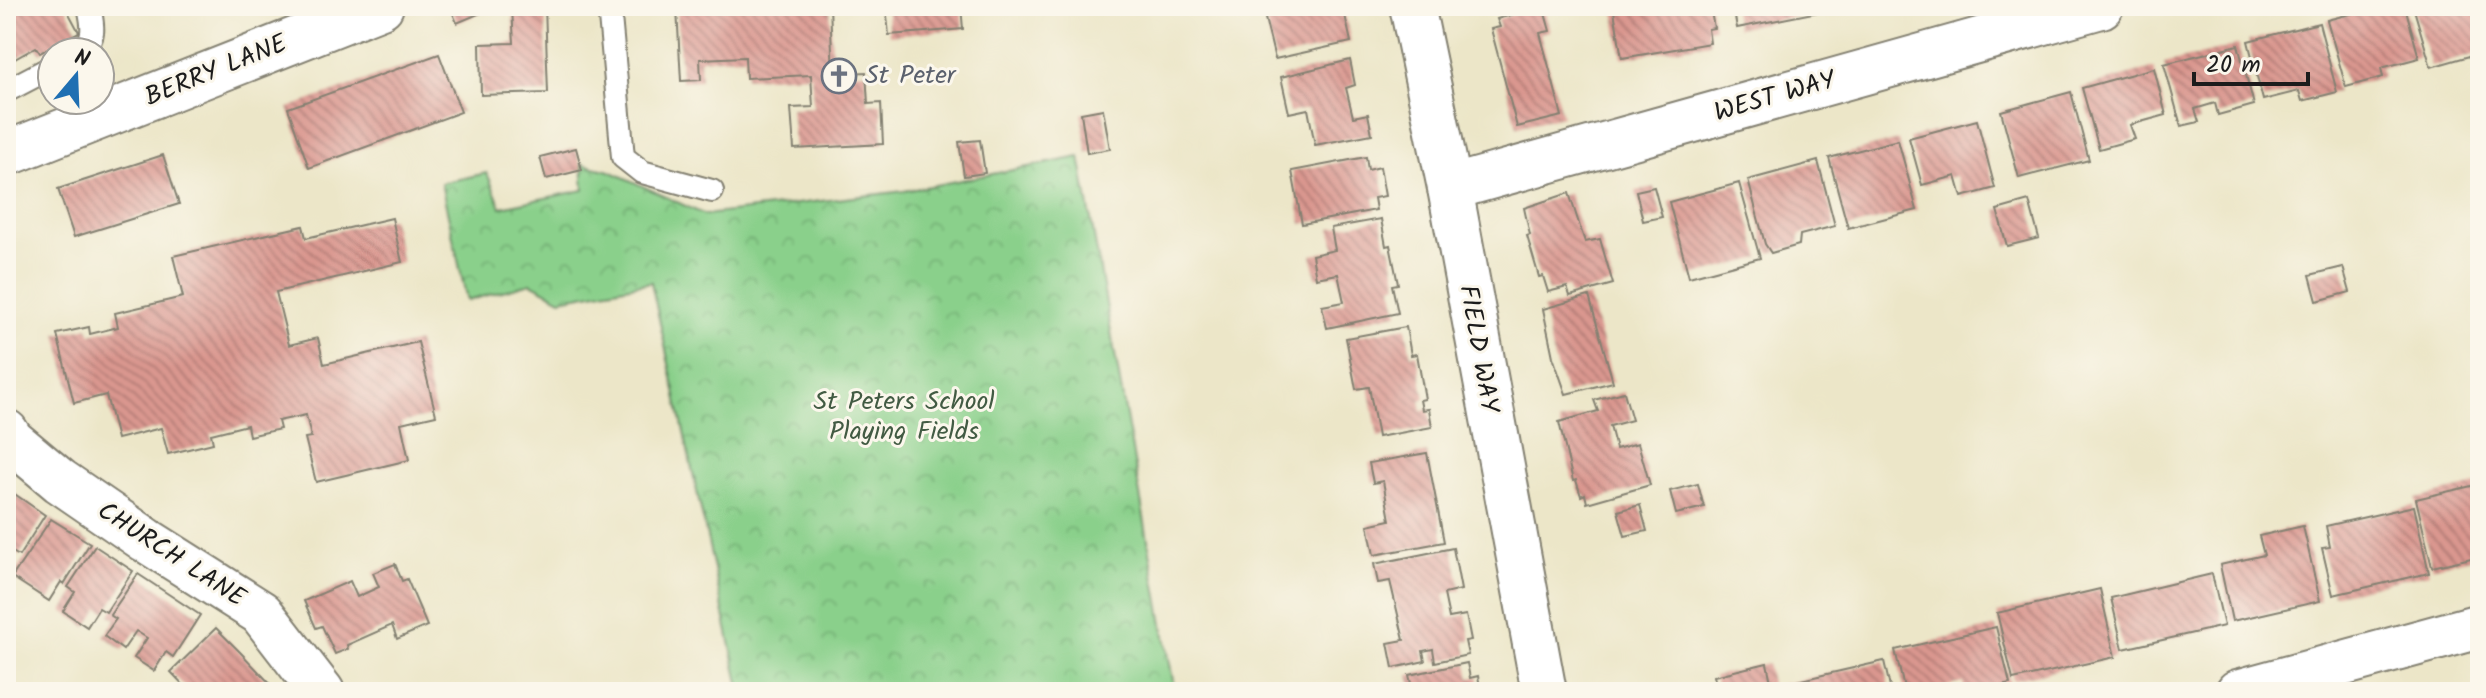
<svg xmlns="http://www.w3.org/2000/svg" width="2486" height="698" font-family="Kalam,sans-serif">
<defs>
<pattern id="park-crowns" width="20" height="18" patternUnits="userSpaceOnUse" patternTransform="scale(2)"><rect width="20" height="18" fill="#8ad08b"/><path d="M2 6a3 3 0 1 1 6 0M12 15a3 3 0 1 1 6 0" fill="none" stroke="#76b277"/></pattern>
<pattern id="building-back-hatch" width="6" height="6" patternUnits="userSpaceOnUse" patternTransform="scale(2)"><rect width="6" height="6" fill="#da978f"/><path d="M-1 5l2 2M0 0l6 6M5-1l2 2" fill="none" stroke="#b07a74"/></pattern>
</defs>
<rect width="100%" height="100%" fill="#fbf7ec"/>
<filter id="ink" filterUnits="userSpaceOnUse"><feTurbulence type="fractalNoise" baseFrequency=".0125" numOctaves="2"/><feDisplacementMap in="SourceGraphic" scale="16" xChannelSelector="R" yChannelSelector="G"/><feConvolveMatrix kernelMatrix="1 2 1 2 8 2 1 2 1" color-interpolation-filters="sRGB"/></filter>
<filter id="wash" filterUnits="userSpaceOnUse"><feTurbulence type="fractalNoise" baseFrequency=".006" numOctaves="4" result="noise"/><feDisplacementMap in="SourceGraphic" scale="32" xChannelSelector="R" yChannelSelector="G"/><feGaussianBlur stdDeviation="1.8" result="paint"/><feColorMatrix in="noise" values="0 0 0 0 0 0 0 0 0 0 0 0 0 0 0 0 0 1.4 0 .05"/><feComposite in="paint" operator="in"/></filter>
<g filter="url(#wash)">
<rect width="100%" height="100%" fill="#ece6c8"/>
<path fill="url(#park-crowns)" stroke="#537654" stroke-width="2" d="M1080,157L1175,692H741L651,282L561,299L531,283L467,301L441,183L487,173L501,207L584,190L582,164L610,171L705,215L904,191Z"/>
<g id="blocks">
<g fill="url(#building-back-hatch)">
<path d="M6,6H65L79,32L40,53L36,47L6,64Z"/>
<path d="M459,6H487L488,10L457,23L451,9Z"/>
<path d="M545,6L548,93L481,95L480,44L514,43L512,8Z"/>
<path d="M739,6H830L833,74L866,72L868,104L881,103L883,144L794,149L791,108L813,107L811,75L746,78L745,57L700,59L701,80L681,81L677,9Z"/>
<path d="M886,6H961L963,29L889,35Z"/>
<path d="M1262,6H1343L1351,42L1275,59Z"/>
<path d="M1543,6L1550,31L1540,33L1562,116L1517,127L1491,29L1500,27L1497,19Z"/>
<path d="M1644,6H1710L1714,28L1708,29L1710,43L1622,58L1614,11Z"/>
<path d="M1733,6H1822L1823,11L1737,28Z"/>
<path d="M2381,6H2405L2419,58L2381,68L2383,77L2346,87L2327,20Z"/>
<path d="M2413,6H2480V53L2431,67Z"/>
<path d="M2319,23L2337,92L2302,101L2299,91L2263,100L2248,41Z"/>
<path d="M2238,45L2254,105L2218,115L2215,103L2195,109L2199,122L2181,126L2164,64Z"/>
<path d="M439,54L461,112L309,168L288,108Z"/>
<path d="M1350,60L1355,85L1346,88L1353,117L1368,114L1372,134L1315,145L1308,109L1289,113L1281,77Z"/>
<path d="M2154,68L2166,115L2130,125L2135,139L2099,149L2082,88Z"/>
<path d="M2071,92L2089,160L2019,178L2001,111Z"/>
<path d="M1103,109L1110,149L1087,153L1081,113Z"/>
<path d="M1977,120L1995,188L1962,197L1956,176L1922,185L1909,138Z"/>
<path d="M980,140L985,173L964,176L959,142Z"/>
<path d="M1898,140L1917,210L1848,228L1829,158Z"/>
<path d="M576,148L582,170L546,179L540,157Z"/>
<path d="M163,155L179,204L74,237L58,189Z"/>
<path d="M1366,157L1368,170L1380,167L1385,196L1374,198L1376,210L1302,224L1292,171Z"/>
<path d="M1818,161L1835,226L1800,235L1799,245L1771,253L1765,244L1748,180Z"/>
<path d="M1739,183L1760,258L1689,277L1669,202Z"/>
<path d="M1654,187L1662,217L1643,221L1636,191Z"/>
<path d="M1569,193L1585,242L1600,239L1613,284L1570,296L1567,287L1548,292L1543,276L1539,277L1527,236L1530,235L1524,208Z"/>
<path d="M2029,201L2039,238L2007,246L1997,210Z"/>
<path d="M392,218L402,262L276,292L289,345L318,338L324,364L418,342L436,415L401,423L409,460L316,482L305,438L311,437L306,415L278,421L280,429L249,436L247,425L211,434L213,443L168,454L161,428L117,439L106,395L74,403L57,334L89,327L90,334L118,327L115,313L183,297L173,256L303,226L306,238Z"/>
<path d="M1381,219L1386,246L1390,245L1398,284L1392,285L1398,313L1327,328L1322,306L1344,302L1338,274L1316,278L1312,255L1335,250L1331,228Z"/>
<path d="M2343,267L2350,292L2317,301L2310,275Z"/>
<path d="M1589,296L1613,382L1566,394L1553,357L1543,309Z"/>
<path d="M1406,327L1411,355L1417,354L1425,399L1420,400L1422,410L1429,409L1432,427L1378,437L1369,387L1356,389L1346,338Z"/>
<path d="M1624,392L1632,420L1610,426L1616,449L1638,443L1650,485L1587,503L1585,494L1581,496L1576,480L1573,481L1559,422L1598,411L1594,400Z"/>
<path d="M1427,453L1444,542L1374,555L1368,525L1390,520L1383,481L1373,483L1369,463Z"/>
<path d="M1698,484L1704,507L1676,514L1670,491Z"/>
<path d="M2480,484V556L2432,567L2416,499Z"/>
<path d="M6,488L45,515L19,556L11,551L6,558Z"/>
<path d="M1640,505L1647,531L1625,536L1618,511Z"/>
<path d="M2414,506L2429,573L2333,595L2322,548L2330,547L2326,526Z"/>
<path d="M51,519L90,543L64,584L61,582L49,601L12,577Z"/>
<path d="M2303,526L2320,601L2232,621L2220,565L2264,555L2259,536Z"/>
<path d="M95,546L133,571L106,612L99,608L87,627L63,611L75,592L68,587Z"/>
<path d="M1453,548L1461,590L1444,594L1449,618L1466,615L1471,640L1465,641L1468,655L1435,662L1433,649L1423,651L1425,661L1393,668L1388,643L1404,640L1390,581L1378,583L1374,564Z"/>
<path d="M395,564L402,581L407,579L427,626L397,639L392,625L347,645L348,649L335,654L322,626L316,628L304,601L350,581L357,597L379,587L373,573Z"/>
<path d="M138,574L200,615L173,657L166,652L154,671L134,658L147,638L136,631L123,650L104,636L116,619L110,615Z"/>
<path d="M2212,574L2224,626L2123,649L2111,598Z"/>
<path d="M2100,589L2115,657L2013,680L1997,613Z"/>
<path d="M1996,627L2010,684L1975,692H1965L1963,683L1941,688V692H1905L1895,650Z"/>
<path d="M216,628L240,652L278,692H190L171,672Z"/>
<path d="M1884,661L1891,692H1780L1779,685Z"/>
<path d="M1467,663L1470,678L1478,676L1481,692H1413L1409,675Z"/>
<path d="M1767,663L1773,692H1718L1714,676Z"/>
</g>
</g>
</g>
<g filter="url(#ink)">
<use href="#blocks" fill-opacity="0" stroke="#848172" stroke-width="2"/>
<g fill="none" stroke-linecap="round" stroke-linejoin="round">
<g stroke="#848172" stroke-width="26">
<g id="service">
<path d="M609,6L623,157L642,172L712,191"/>
<path d="M82,52C96,37 93,25 89,6"/>
<path d="M6,91L52,67"/>
</g>
</g>
<g stroke="#848172" stroke-width="48">
<g id="minor">
<path d="M1412,6L1450,188L1544,692"/>
<path d="M6,154L381,6"/>
<path d="M1450,188L2101,6"/>
<path d="M6,432L11,440L60,481L146,540L261,613L322,692"/>
<path d="M2238,692L2480,626"/>
</g>
</g>
<use href="#service" stroke="#fff" stroke-width="22"/>
<use href="#minor" stroke="#fff" stroke-width="44"/>
</g>
</g>
<defs>
<g id="church-ring" transform="scale(1.8)"><circle r="9.5" fill="#fbf7ec" stroke="#6b7280" stroke-width="1.5"/><path d="M-1.2-6h2.4v3.5h3.3v2.4h-3.3V6h-2.4V-.1h-3.3v-2.4h3.3Z" fill="#6b7280"/></g>
</defs>
<g fill-rule="evenodd">
<use href="#church-ring" x="839" y="76"/>
</g>
<g text-anchor="middle" dominant-baseline="central" stroke-width="6" stroke-linejoin="round" paint-order="stroke">
<g font-size="26" fill="#1c1c1c" stroke="#fbf7ec">
<text transform="translate(216 71) rotate(-22)">BERRY LANE</text>
<text transform="translate(1775 97) rotate(-16)">WEST WAY</text>
<text transform="translate(1478 349) rotate(80)">FIELD WAY</text>
<text transform="translate(171 555) rotate(33)">CHURCH LANE</text>
</g>
<g font-size="26" fill="#5b616d" stroke="#fbf7ec" text-anchor="start">
<text x="865" y="76">St Peter</text>
</g>
<g font-size="26" fill="#425b43" stroke="#fbf7ec">
<text x="904" y="402">St Peters School<tspan x="904" dy="30">Playing Fields</tspan></text>
</g>
</g>
<rect width="2486" height="698" fill="none" stroke="#fbf7ec" stroke-width="32"/>
<g transform="translate(76 76) rotate(19)"><circle r="38" fill="#fbf7ec" stroke="#a29f99" stroke-width="2"/>
<path d="M0-6L14 30L0 20L-14 30Z" fill="#1f6fb2"/>
<text y="-12" font-size="22" font-weight="bold" text-anchor="middle" fill="#1c1c1c">N</text>
</g>
<path d="M2194 72v12h114v-12" fill="none" stroke="#1c1c1c" stroke-width="4"/>
<text x="2206" y="72" font-size="24" fill="#1c1c1c" stroke="#fbf7ec" stroke-width="6" paint-order="stroke">20 m</text>
</svg>
